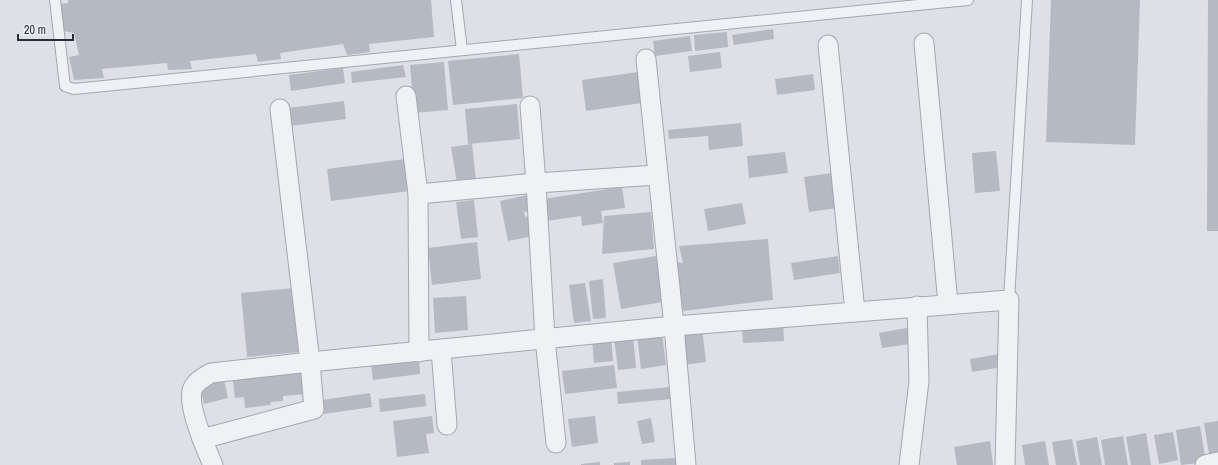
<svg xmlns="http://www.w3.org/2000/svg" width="1218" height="465" font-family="'Archivo Narrow',sans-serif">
<rect width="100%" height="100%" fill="#dde0e6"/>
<g fill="#b4b9c2">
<path d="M68,0H431L434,37L369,44L370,52L347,55L343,44L280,53L281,59L258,62L256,54L190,61L192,69L168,70L167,63L102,69L104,78L74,80L69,57L79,55L74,33L64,31L61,4L68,3Z"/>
<path d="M1051,0H1140L1135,145L1046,142Z"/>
<path d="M1208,0H1218V231H1207Z"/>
<path d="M773,29L774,39L734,45L732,35Z"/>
<path d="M727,32L728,47L695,51L694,35Z"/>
<path d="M690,36L692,51L655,56L653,41Z"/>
<path d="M720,52L722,68L690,72L688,56Z"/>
<path d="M519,54L523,98L453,105L448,61Z"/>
<path d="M444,62L448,110L414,113L410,65Z"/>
<path d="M403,65L406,77L352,83L351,72Z"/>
<path d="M343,68L345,83L291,91L289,75Z"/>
<path d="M638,72L642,103L586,111L582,80Z"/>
<path d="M813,74L815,90L777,95L775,79Z"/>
<path d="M344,101L346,119L290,126L288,108Z"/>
<path d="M517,104L520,139L468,144L465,109Z"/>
<path d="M741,123L743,146L709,150L708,136L669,139L668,130Z"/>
<path d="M472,144L476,181L457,183L451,147Z"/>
<path d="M996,151L1000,191L975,193L972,153Z"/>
<path d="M785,152L788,173L749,178L747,156Z"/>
<path d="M405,159L409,191L331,201L327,169Z"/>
<path d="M832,173L837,208L809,212L804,177Z"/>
<path d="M622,187L625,208L601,211L603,223L582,226L581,216L546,221L543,199Z"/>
<path d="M532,194L535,210L524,212L525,217L531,215L533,236L508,241L500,201Z"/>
<path d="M474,200L478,237L461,239L456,202Z"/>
<path d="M742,203L746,224L708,231L704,209Z"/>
<path d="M651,212L654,249L602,254L604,216Z"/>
<path d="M768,239L773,300L683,311L676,262L683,263L679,246Z"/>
<path d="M477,242L481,279L432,285L428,248Z"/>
<path d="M656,256L663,302L621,309L613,263Z"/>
<path d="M838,256L840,273L794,280L791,263Z"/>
<path d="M603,279L606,318L593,319L589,281Z"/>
<path d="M585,283L591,321L574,323L569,285Z"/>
<path d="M294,288L300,352L247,357L241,293Z"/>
<path d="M466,296L468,330L435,333L433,298Z"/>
<path d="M783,324L784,341L743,343L742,327Z"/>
<path d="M702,328L706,362L683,365L680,330Z"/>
<path d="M907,328L910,344L882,348L879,333Z"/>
<path d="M662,333L666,365L641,369L637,336Z"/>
<path d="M633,336L636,368L618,370L614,338Z"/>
<path d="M611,337L613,361L594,363L592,339Z"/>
<path d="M999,354L1002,367L972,372L970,359Z"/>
<path d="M419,359L420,374L373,380L371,364Z"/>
<path d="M304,365L307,394L283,396V401L271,402L270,405L245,408L244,397L235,398L232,373Z"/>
<path d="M614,365L617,388L565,394L562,371Z"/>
<path d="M223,376L228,398L204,404L199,383Z"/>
<path d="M670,387L671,399L618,404L617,392Z"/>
<path d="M370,393L372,407L324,414L322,400Z"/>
<path d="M425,394L426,406L380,412L379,399Z"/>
<path d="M432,416L434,433L426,434L429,453L397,457L393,421Z"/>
<path d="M595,416L598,443L572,447L568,419Z"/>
<path d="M651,418L655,442L642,444L637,421Z"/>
<path d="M1218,421V453L1209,454L1204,423Z"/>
<path d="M1200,426L1206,462L1181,465L1176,430Z"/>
<path d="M1173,432L1178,460L1159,464L1154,435Z"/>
<path d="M1146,433L1151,465H1131L1126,437Z"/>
<path d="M1123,436L1128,465H1105L1101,440Z"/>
<path d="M1097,437L1102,465H1080L1076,441Z"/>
<path d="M1072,439L1077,465H1056L1052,442Z"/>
<path d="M990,441L993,465H957L954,447Z"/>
<path d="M1045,441L1049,465H1025L1022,445Z"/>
<path d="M676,458V465H641V460Z"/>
<path d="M600,462V465H581V464Z"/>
<path d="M630,462V465H614V463Z"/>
</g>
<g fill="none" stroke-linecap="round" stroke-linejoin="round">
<g stroke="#a3a7af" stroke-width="12">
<g id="service">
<path d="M55,0L65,86L74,89L968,0"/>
<path d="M456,0L462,50"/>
<path d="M1009,300L1027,0"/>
</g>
</g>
<g stroke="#a3a7af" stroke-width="21">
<g id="minor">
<path d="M924,43L948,304"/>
<path d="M828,45L855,312"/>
<path d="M646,59L674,326L686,465"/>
<path d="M406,96L418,194L419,352"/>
<path d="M530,106L536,183L545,339L556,443"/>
<path d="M418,194L536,183L657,175"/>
<path d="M441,350L447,425"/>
<path d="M202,439L314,409L310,362L280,109"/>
<path d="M213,465C206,449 188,408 192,391C194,382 204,377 211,373L310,362L674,326L1009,300L1005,465"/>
<path d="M909,465L919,381L917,306"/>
<path d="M1205,465L1218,462"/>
</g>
</g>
<use href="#service" stroke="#eff1f4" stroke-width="10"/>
<use href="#minor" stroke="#eff1f4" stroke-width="19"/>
</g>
<path d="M18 34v6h55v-6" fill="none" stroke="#272e3b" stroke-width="2"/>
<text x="24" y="34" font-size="12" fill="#272e3b" stroke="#eceff4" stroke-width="3" paint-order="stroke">20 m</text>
</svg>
